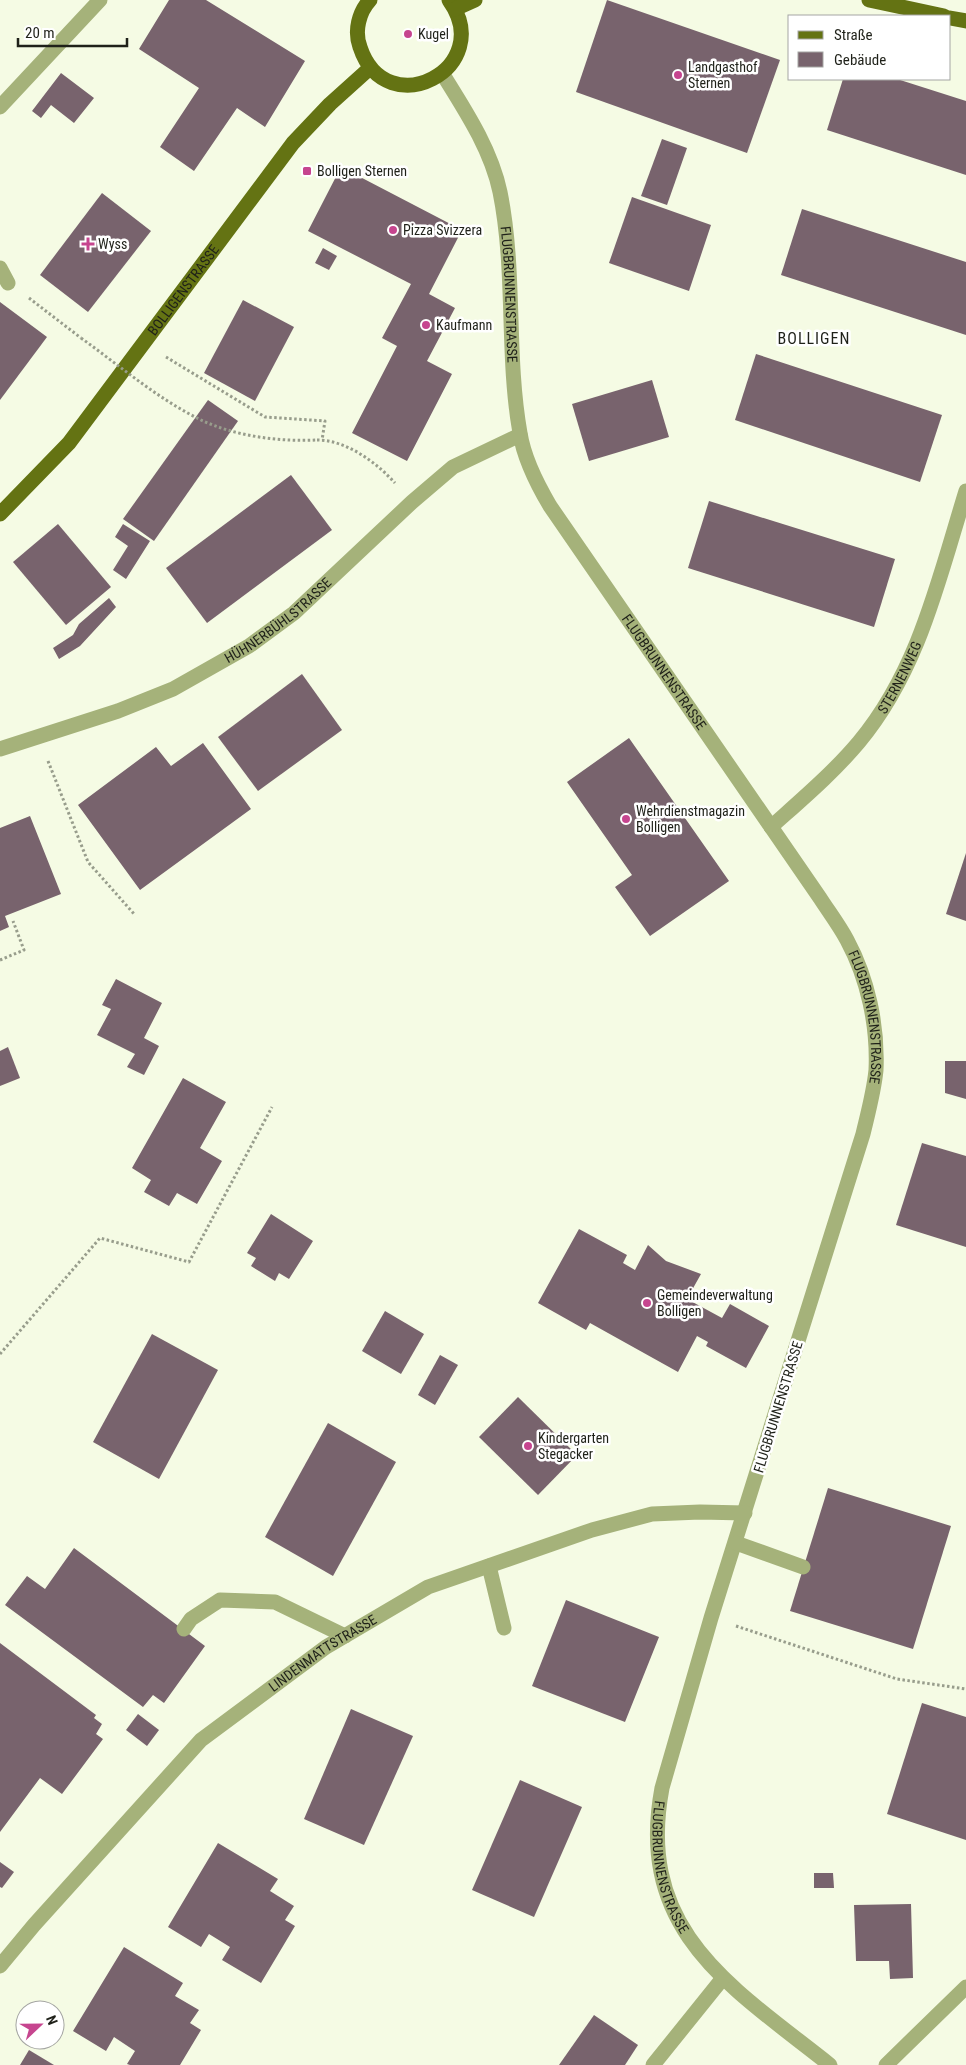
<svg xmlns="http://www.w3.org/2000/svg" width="966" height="2065" font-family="'Roboto Condensed',sans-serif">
<rect width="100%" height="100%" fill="#f5fbe4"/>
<g fill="#78636d">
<path d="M169,0H206L305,61L265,127L237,108L194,171L160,147L199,88L139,49Z"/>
<path d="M607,0L780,60L747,153L576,92Z"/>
<path d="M61,73L94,98L74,123L51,105L41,118L32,111Z"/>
<path d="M843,79H897L966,101V175L827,130Z"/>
<path d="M662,139L687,148L667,205L641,196Z"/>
<path d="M341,167L462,230L429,294L455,308L427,361L452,374L407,461L352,433L397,346L382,338L411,284L308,231Z"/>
<path d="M102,193L151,231L88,312L40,275Z"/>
<path d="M632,197L711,225L689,291L609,263Z"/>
<path d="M802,209L966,262V335L781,275Z"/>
<path d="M323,248L337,256L329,270L315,263Z"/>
<path d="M243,300L294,327L255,401L204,373Z"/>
<path d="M0,302L47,337L0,400Z"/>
<path d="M756,354L942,415L920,482L735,420Z"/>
<path d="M652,380L669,437L589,461L572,404Z"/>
<path d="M208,400L238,421L154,541L123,519Z"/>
<path d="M291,475L332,530L207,623L166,568Z"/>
<path d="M709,501L895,559L874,627L688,568Z"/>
<path d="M58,524L111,587L66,625L13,562Z"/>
<path d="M123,524L150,541L126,579L113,570L128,546L115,537Z"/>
<path d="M109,598L116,607L80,646L59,659L53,648L73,635L79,624Z"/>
<path d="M302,674L342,730L258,791L218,737Z"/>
<path d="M629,738L729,881L650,936L615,887L632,875L567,782Z"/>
<path d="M203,743L251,809L140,890L78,805L156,747L171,766Z"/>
<path d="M30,816L61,894L5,916L9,927L0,931V828Z"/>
<path d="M966,853V921L946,914Z"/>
<path d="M116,979L162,1003L144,1038L159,1046L144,1075L127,1067L135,1054L97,1035L111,1009L102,1005Z"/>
<path d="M8,1047L20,1078L0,1086V1051Z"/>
<path d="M945,1061H966V1099L945,1093Z"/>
<path d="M183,1078L226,1102L200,1148L222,1161L197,1204L177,1193L169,1206L144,1192L151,1180L132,1168Z"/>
<path d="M922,1143L966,1156V1247L896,1225Z"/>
<path d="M271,1214L313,1241L289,1279L279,1273L275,1281L251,1266L256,1258L247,1253Z"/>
<path d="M579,1229L627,1255L623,1263L635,1270L648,1245L666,1261L701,1274L687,1299L722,1318L730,1304L769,1326L746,1368L706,1346L708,1342L697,1336L678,1372L590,1323L586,1330L538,1303Z"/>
<path d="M385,1311L424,1334L401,1374L362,1351Z"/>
<path d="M152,1334L218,1370L159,1479L93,1442Z"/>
<path d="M440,1355L458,1365L435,1405L418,1395Z"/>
<path d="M518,1397L577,1455L538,1495L479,1437Z"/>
<path d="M328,1423L396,1462L333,1576L265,1537Z"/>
<path d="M828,1488L951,1526L913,1649L790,1611Z"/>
<path d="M74,1548L205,1646L164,1703L153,1695L143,1707L5,1605L27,1576L45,1589Z"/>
<path d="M566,1600L659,1637L625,1722L532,1686Z"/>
<path d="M0,1643L96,1715L94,1718L102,1724L96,1734L103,1739L62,1794L40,1778L0,1832Z"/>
<path d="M922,1703L966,1717V1840L887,1814Z"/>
<path d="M351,1709L413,1736L364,1845L304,1819Z"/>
<path d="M138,1714L159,1730L147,1746L126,1730Z"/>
<path d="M520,1780L582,1807L534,1917L472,1890Z"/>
<path d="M218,1843L278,1879L270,1891L294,1906L285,1920L295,1926L261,1983L222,1960L230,1947L209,1934L201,1947L168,1927Z"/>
<path d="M0,1862L14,1872L2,1888L0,1887Z"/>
<path d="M814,1873H833L834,1888H814Z"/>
<path d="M911,1904L913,1978L890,1979L889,1961H856L854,1905Z"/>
<path d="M124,1947L183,1983L175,1996L199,2010L190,2023L201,2030L180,2065H130L127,2064L135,2051L114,2037L106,2051L73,2031Z"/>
<path d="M594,2015L638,2045L625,2065H559Z"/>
<path d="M29,2050L54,2065H20Z"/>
</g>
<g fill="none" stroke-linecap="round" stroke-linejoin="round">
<g stroke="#989d8c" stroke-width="3" stroke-dasharray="2.5 2.5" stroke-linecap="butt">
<path d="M29,298L81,338"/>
<path d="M166,357L265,417L325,421L322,440"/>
<path d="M317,440C346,440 376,462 395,483"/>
<path d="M48,761L88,862L135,915"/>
<path d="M0,960L24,950L13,921"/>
<path d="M0,1354L100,1238L189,1262L272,1107"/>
<path d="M736,1626L897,1679L966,1689"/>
</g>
<g stroke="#a5b27a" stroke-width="15">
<path id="s1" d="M442,73C465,110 491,149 500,192C516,271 506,354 520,433C524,459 537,484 550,506L820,898C829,912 839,925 847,940C868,979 878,1026 876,1070C874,1091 868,1113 863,1134L711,1618L662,1788C635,1932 732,1987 830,2065"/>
<path d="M0,107L100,0"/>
<path d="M0,268L8,283"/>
<path id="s2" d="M0,749L118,711L173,689L249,646L294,613L412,502L453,467L520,435"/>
<path id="s3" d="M771,827C801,800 833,773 859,742C919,670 939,578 966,491"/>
<path d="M736,1543L803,1567"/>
<path d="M489,1566L504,1628"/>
<path d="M184,1629L191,1619L220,1600L275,1602L345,1636"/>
<path id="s4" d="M0,1966L34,1925L201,1740L326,1647L428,1587L592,1530L652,1514L700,1512L745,1513"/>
<path d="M653,2065L723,1978"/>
<path d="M886,2065L966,1987"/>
</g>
<g stroke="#647313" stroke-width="15">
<path d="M370,0C359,12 354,31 360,47C386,126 498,68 449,0"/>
<path d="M869,0L944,16"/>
<path d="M455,9L475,0"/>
<path d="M950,18L966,21"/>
<path id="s5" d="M0,514L69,443L293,143L330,104L370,68"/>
</g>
<path stroke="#989d8c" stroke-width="3" stroke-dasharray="2.5 2.5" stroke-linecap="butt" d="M81,338C120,366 158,399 201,420C235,436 279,442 317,440"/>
</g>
<g fill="#c6458f" stroke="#fff" stroke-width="2">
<circle cx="408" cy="34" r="5"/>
<circle cx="678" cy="75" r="5"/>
<rect x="302" y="166" width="10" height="10" rx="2.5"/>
<circle cx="393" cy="230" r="5"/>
<path d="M85.5 236.5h5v5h5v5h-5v5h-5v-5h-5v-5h5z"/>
<circle cx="426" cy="325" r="5"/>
<circle cx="626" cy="819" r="5"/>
<circle cx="647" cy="1303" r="5"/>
<circle cx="528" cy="1446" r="5"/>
</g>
<g text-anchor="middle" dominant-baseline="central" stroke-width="5" stroke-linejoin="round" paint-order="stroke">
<g font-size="14" fill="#1f2119" stroke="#fff" text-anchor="start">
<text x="418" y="34">Kugel</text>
<text x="688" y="67">Landgasthof<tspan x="688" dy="16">Sternen</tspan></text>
<text x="317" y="171">Bolligen Sternen</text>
<text x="403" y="230">Pizza Svizzera</text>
<text x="98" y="244">Wyss</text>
<text x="436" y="325">Kaufmann</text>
<text x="636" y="811">Wehrdienstmagazin<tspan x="636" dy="16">Bolligen</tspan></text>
<text x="657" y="1295">Gemeindeverwaltung<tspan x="657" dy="16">Bolligen</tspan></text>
<text x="538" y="1438">Kindergarten<tspan x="538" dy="16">Stegacker</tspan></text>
</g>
<g font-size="14" fill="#1f2119" stroke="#fff">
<text stroke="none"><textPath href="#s5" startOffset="290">BOLLIGENSTRASSE</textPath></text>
<text stroke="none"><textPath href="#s1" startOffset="236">FLUGBRUNNENSTRASSE</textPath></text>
<text stroke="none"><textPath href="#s2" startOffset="309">HÜHNERBÜHLSTRASSE</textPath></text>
<text stroke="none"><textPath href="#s1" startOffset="656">FLUGBRUNNENSTRASSE</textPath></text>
<text stroke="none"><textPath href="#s3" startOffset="199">STERNENWEG</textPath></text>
<text stroke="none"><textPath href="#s1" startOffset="1061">FLUGBRUNNENSTRASSE</textPath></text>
<text transform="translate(778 1407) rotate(-73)">FLUGBRUNNENSTRASSE</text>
<text stroke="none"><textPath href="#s4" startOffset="452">LINDENMATTSTRASSE</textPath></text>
<text stroke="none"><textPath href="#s1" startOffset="1946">FLUGBRUNNENSTRASSE</textPath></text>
</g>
<g font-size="16" letter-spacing="1" fill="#1f2119" stroke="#fff">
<text x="814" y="338">BOLLIGEN</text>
</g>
</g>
<rect x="788" y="15" width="162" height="65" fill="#ffffff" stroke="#a5a6a3"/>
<rect x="798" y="31" width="25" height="8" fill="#647313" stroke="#a5a6a3"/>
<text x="834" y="40" font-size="15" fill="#1f2119">Straße</text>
<rect x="798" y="52" width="25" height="15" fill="#78636d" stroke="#a5a6a3"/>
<text x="834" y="65" font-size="15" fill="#1f2119">Gebäude</text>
<g transform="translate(40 2025) rotate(68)"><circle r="24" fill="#ffffff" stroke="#a5a6a3"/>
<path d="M0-4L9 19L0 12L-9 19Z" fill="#c6458f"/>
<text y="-8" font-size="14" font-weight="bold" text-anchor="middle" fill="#1f2119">N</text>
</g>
<path d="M18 38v8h109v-8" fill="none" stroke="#1f2119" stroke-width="2.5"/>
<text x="25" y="38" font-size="15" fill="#1f2119" stroke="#ffffff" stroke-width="4" paint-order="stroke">20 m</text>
</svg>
